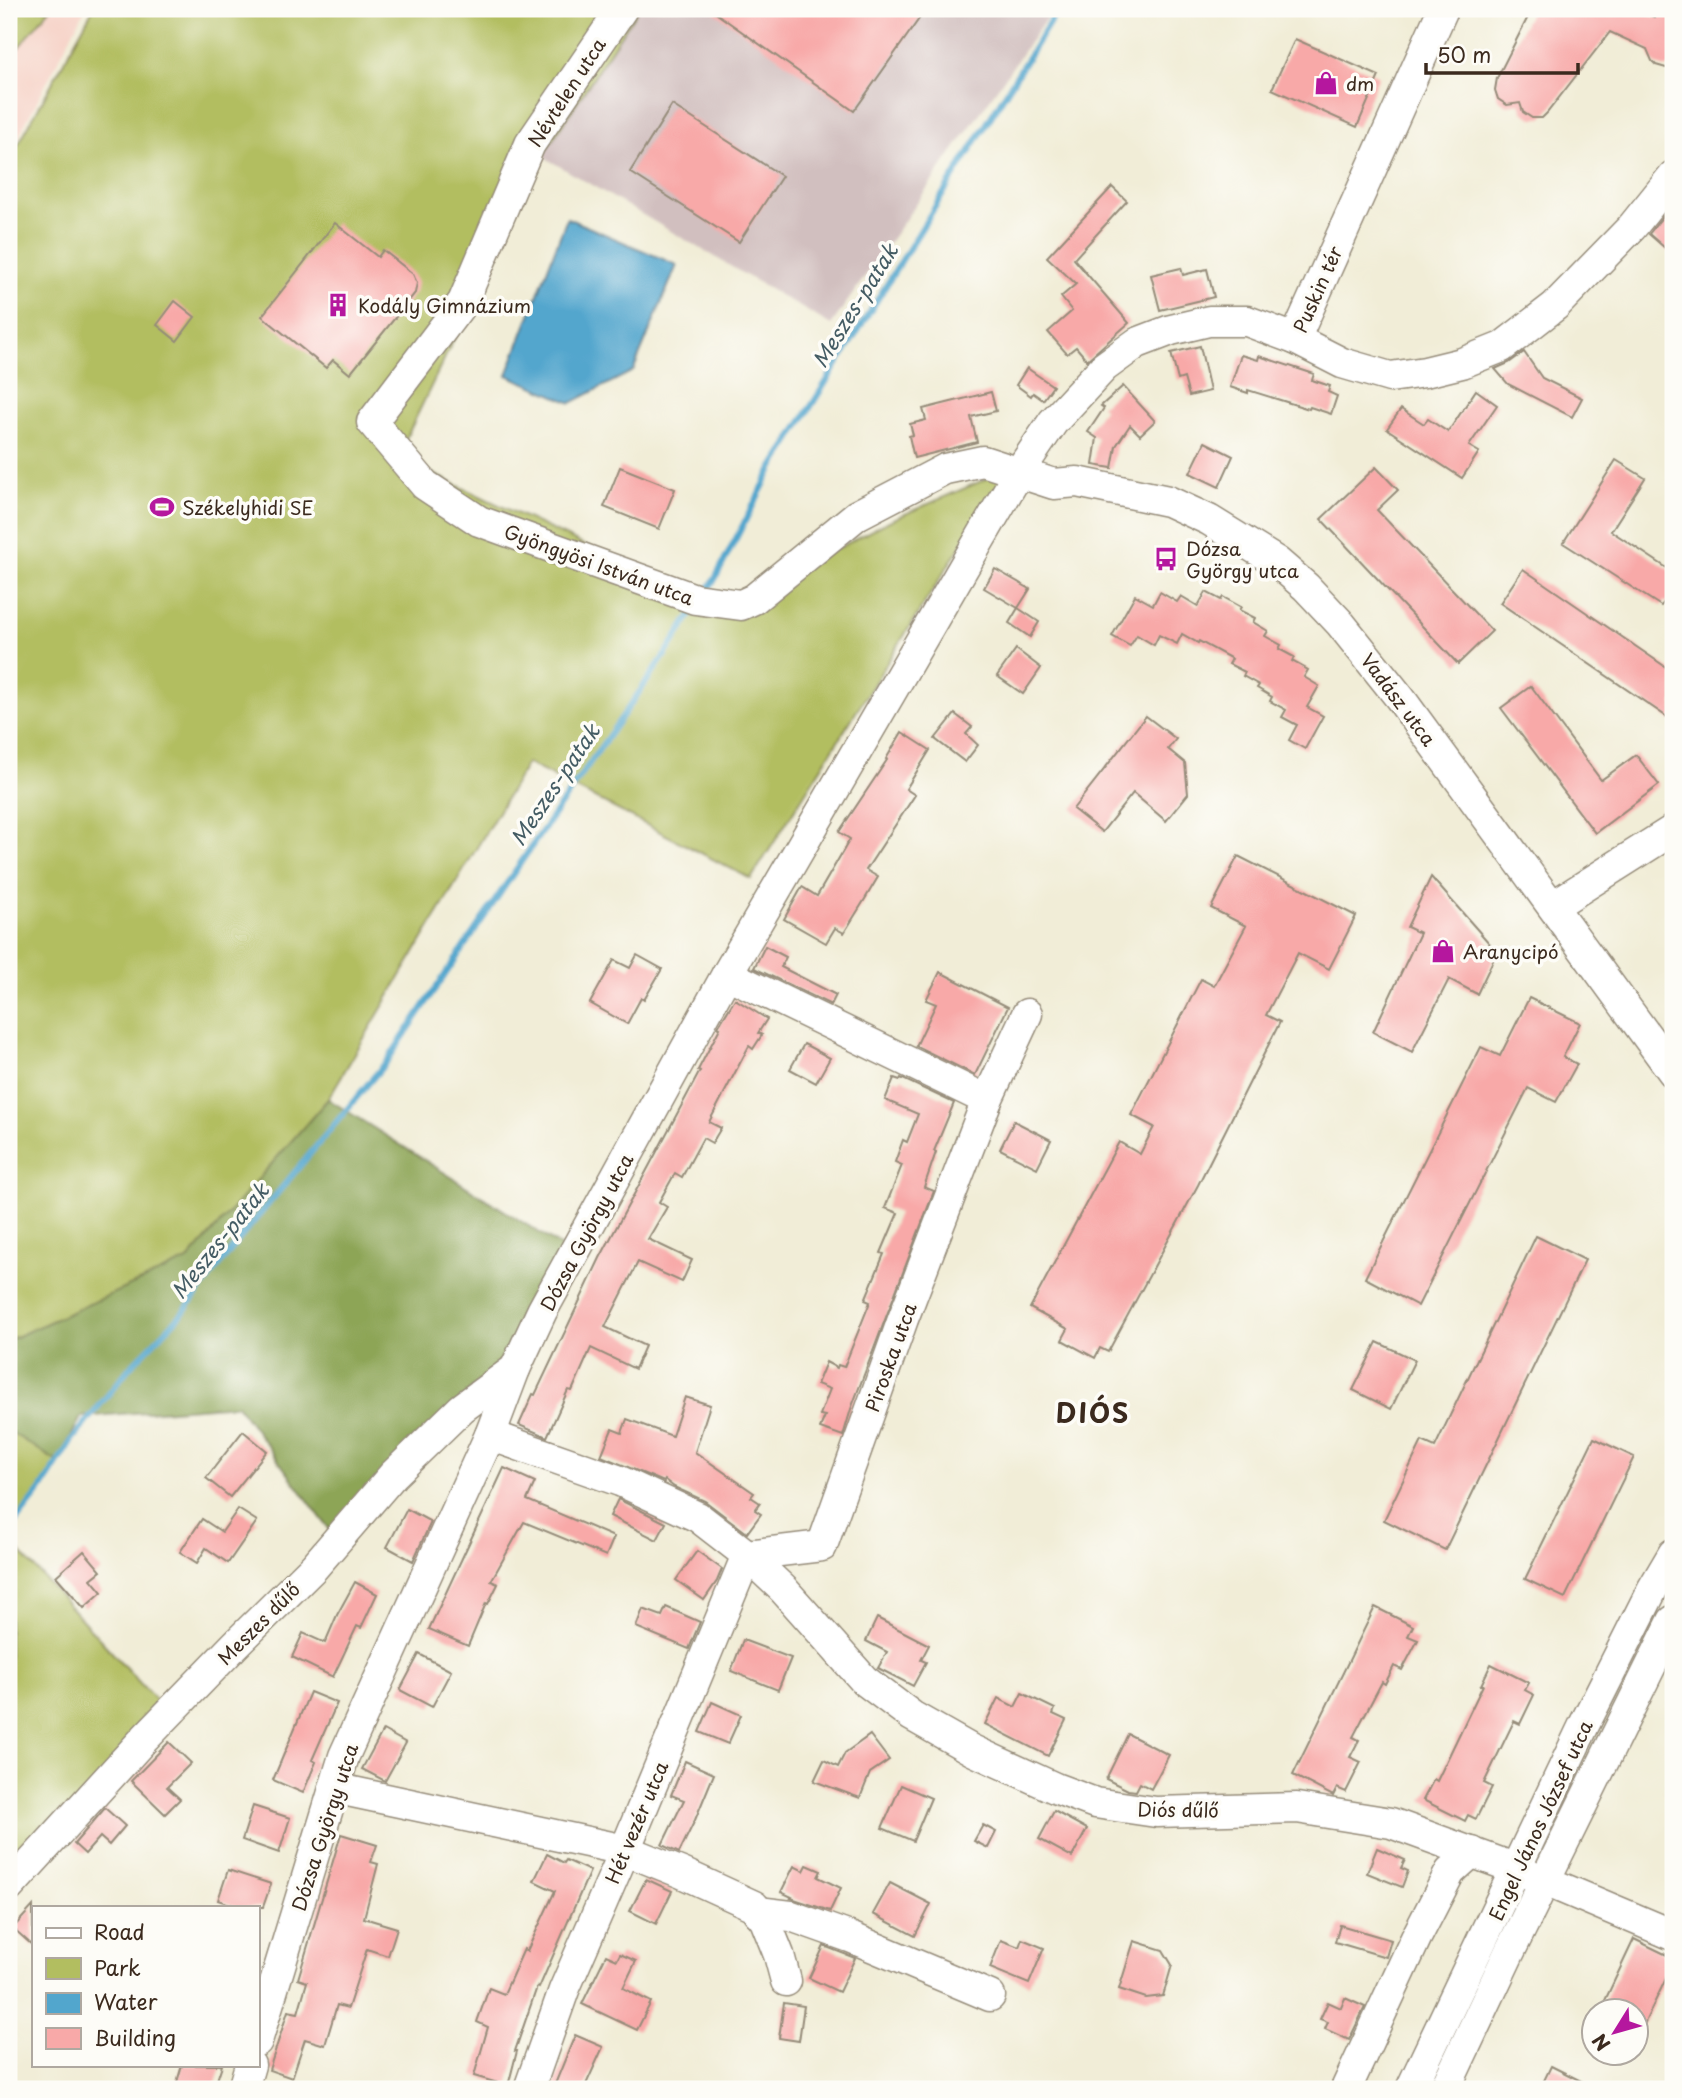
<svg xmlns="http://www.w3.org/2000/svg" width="1682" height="2098" font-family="'Playpen Sans',sans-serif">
<rect width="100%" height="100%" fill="#fdfcf7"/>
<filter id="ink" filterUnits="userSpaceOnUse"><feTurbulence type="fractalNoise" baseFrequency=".0143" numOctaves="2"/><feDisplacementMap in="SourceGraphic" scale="14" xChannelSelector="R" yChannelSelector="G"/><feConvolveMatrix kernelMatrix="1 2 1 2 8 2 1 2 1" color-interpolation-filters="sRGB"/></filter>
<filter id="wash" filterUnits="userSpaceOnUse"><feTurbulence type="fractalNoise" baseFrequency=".00686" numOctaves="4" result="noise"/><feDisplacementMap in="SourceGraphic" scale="28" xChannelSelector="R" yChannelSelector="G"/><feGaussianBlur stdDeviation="1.57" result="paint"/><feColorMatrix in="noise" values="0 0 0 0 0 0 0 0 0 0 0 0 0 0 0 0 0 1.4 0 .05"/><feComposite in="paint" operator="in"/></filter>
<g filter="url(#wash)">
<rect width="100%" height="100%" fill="#f1edd7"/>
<path fill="#f6d1c6" d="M9,9H85L9,155Z"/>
<path fill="#d1bfbf" d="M638,9H1053L831,325L542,156Z"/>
<g fill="#b2be60" stroke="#76743f" stroke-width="2">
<path d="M9,9H50L9,59Z"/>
<path d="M93,9H638L542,156L397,457L722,610L889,521L1009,469L751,879L527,763L328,1099L188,1260L9,1340V161Z"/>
<path d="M9,1431L58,1462L9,1534Z"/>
<path d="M9,1540L161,1706L9,1886Z"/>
</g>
<path fill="#8da556" stroke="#64683a" stroke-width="2" d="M328,1099L565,1249L506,1355L330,1530L237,1405L81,1417L58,1462L9,1431V1340L188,1260Z"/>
<path fill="#52a6cd" stroke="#466876" stroke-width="2" d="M567,218L677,265L633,371L571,403L507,375Z"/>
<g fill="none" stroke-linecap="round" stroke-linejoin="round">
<g stroke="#52a6cd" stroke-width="6">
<path d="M706,592L715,579L772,469L1058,9"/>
<path d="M9,1530L40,1491L72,1440L130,1367L181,1315L241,1237L387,1061L536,840L663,658L696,607"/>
</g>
</g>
<g id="blocks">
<g fill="#f8a9a8">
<path d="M710,9H926L854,111Z"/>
<path d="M1532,9H1637L1654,17L1658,9H1673V66L1666,68L1656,65L1652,61L1647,49L1610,32L1547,113L1542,118H1532L1523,112L1520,103L1507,105L1498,99L1495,90L1497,78Z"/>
<path d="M1295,39L1379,76L1357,127L1272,89Z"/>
<path d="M672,105L782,176L739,242L630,172Z"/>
<path d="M1112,187L1127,201L1074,259L1129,323L1087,360L1076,347L1067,354L1048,332L1072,311L1061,297L1076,284L1047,257Z"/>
<path d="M1663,216L1673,225V255L1649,234Z"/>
<path d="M335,223L378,257L383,250L413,274L417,283L415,293L350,374L333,360L326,368L262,316Z"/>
<path d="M1181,268L1183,275L1207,269L1214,297L1160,310L1151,275Z"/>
<path d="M175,301L195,317L177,341L157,325Z"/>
<path d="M1200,346L1210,391L1189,396L1184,378L1178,380L1171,353Z"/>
<path d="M1524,352L1542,378L1582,398L1572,417L1508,384L1495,369L1509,363Z"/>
<path d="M1241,355L1258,360L1259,356L1314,374L1312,380L1330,386L1328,392L1337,396L1331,414L1310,407L1309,409L1248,390V393L1230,387Z"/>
<path d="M1027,368L1053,386L1043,400L1033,393L1031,396L1016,385Z"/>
<path d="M1123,386L1155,421L1140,435L1130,425L1116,446L1112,468L1093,465L1097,438L1088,432L1104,408L1101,406Z"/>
<path d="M1476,390L1497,405L1469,446L1479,452L1462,478L1387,429L1401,409L1424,424L1428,419L1448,432Z"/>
<path d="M991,392L996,411L971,417L977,442L914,458L909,436L913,435L910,424L926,420L923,409Z"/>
<path d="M1205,442L1233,456L1219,487L1190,473Z"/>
<path d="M1616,460L1645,478L1611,531L1673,572V606L1665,601L1661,606L1563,543Z"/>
<path d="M620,467L675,489L659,529L604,507Z"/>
<path d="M1376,467L1398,490L1377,510L1492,631L1458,664L1321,519Z"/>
<path d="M995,569L1030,589L1018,608L984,588Z"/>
<path d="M1523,569L1673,672V721L1500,603Z"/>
<path d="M1160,592L1177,602L1181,596L1198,606L1206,592L1221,600L1223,597L1241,607L1239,610L1255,618L1253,622L1268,631L1265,636L1281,645L1279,649L1294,657L1292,661L1308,670L1304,677L1319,686L1307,707L1323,716L1305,749L1289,740L1297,725L1282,717L1286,710L1270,701L1272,697L1257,688L1259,685L1243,676L1245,672L1229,664L1232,659L1199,641L1198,643L1182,634L1177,644L1159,635L1154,645L1137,635L1130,646L1112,636L1135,595L1153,605Z"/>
<path d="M1018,608L1039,622L1030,637L1009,623Z"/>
<path d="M1016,649L1041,668L1023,694L997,676Z"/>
<path d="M1531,686L1601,780L1636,755L1659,785L1595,833L1501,708Z"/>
<path d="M955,714L972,727L966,734L978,745L965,762L935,739Z"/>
<path d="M1146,716L1176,739L1168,749L1185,763L1188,794L1166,821L1133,793L1102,832L1073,809Z"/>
<path d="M902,732L930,750L906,789L915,795L866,870L878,877L865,899L844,933L835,928L826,943L784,919L802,887L817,896L850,839L839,832L887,760L886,759Z"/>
<path d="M1238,856L1356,916L1329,969L1298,953L1266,1015L1280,1022L1198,1185L1108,1352L1100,1348L1095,1358L1062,1340L1068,1329L1030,1308L1119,1142L1140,1154L1154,1127L1131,1115L1201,979L1214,986L1246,926L1211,908Z"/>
<path d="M1431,877L1497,952L1477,994L1449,979L1412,1052L1373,1032L1420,933L1407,927Z"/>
<path d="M765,946L786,957L781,967L836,995L831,1005L754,968Z"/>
<path d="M637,955L662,969L644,1000L641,998L627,1024L590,1003L614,960L630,968Z"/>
<path d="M940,972L1008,1007L975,1075L916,1046L936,1004L926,1000Z"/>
<path d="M1529,998L1580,1023L1563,1057L1577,1064L1556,1102L1528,1088L1418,1306L1365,1278L1481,1047L1500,1056Z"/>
<path d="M735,999L767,1019L758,1033L762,1035L753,1049L749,1046L709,1122L721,1128L712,1143L703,1138L682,1177L675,1173L659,1202L667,1207L648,1239L692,1260L682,1282L638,1262L605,1327L645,1346L635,1369L591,1348L572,1391L568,1390L547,1437L519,1425L533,1394L535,1395L600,1258L700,1071L698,1070L720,1028L718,1027Z"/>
<path d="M804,1044L830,1058L816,1083L790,1069Z"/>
<path d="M894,1078L900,1080L901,1078L954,1103L934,1151L936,1152L924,1187L934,1191L851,1409L843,1436L820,1428L825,1416L820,1415L830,1389L817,1384L826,1362L837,1368L838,1365L844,1367L870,1302L865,1300L884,1254L881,1253L898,1213L885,1208L902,1165L895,1162L903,1140L907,1142L918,1114L885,1100Z"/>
<path d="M1014,1121L1051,1140L1037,1168L1000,1149Z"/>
<path d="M1536,1236L1585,1260L1445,1550L1384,1520L1422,1441L1435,1447Z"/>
<path d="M1377,1342L1415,1360L1391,1409L1353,1390Z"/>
<path d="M685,1397L710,1405L695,1452L754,1493L751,1497L760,1503L755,1510L761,1514L747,1533L705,1501L674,1487L665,1480L664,1482L601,1456L612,1429L622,1433L627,1419L672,1436Z"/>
<path d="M243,1431L267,1451L230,1497L206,1478Z"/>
<path d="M1594,1438L1634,1457L1565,1598L1525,1579Z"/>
<path d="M504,1468L535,1482L527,1500L614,1537L606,1556L524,1522L491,1581L498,1584L488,1604L486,1603L468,1646L429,1629Z"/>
<path d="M618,1499L666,1523L657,1540L610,1516Z"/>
<path d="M238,1509L257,1521L228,1563L206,1548L197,1563L180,1552L202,1519L222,1532Z"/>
<path d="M407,1509L431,1522L413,1561L387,1547Z"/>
<path d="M84,1551L101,1571L91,1579L102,1592L84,1608L56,1576Z"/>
<path d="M697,1551L722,1569L717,1581L704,1600L676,1580Z"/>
<path d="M355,1582L377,1594L361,1628L357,1626L333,1677L292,1657L303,1633L325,1643L337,1615Z"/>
<path d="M666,1607L700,1622L689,1649L636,1627L643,1609L662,1616Z"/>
<path d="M1375,1607L1413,1626L1408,1636L1418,1640L1402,1670L1394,1666L1385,1684L1382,1682L1353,1737L1359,1740L1350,1757L1361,1762L1346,1792L1337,1788L1333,1796L1293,1775Z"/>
<path d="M877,1618L929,1645L921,1660L926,1662L913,1686L878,1668L887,1652L866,1641Z"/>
<path d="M743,1640L791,1658L778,1690L731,1671Z"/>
<path d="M419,1654L451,1671L432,1707L400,1690Z"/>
<path d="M1491,1664L1529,1683L1525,1690L1534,1695L1520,1724L1514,1721L1484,1783L1492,1787L1476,1819L1468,1815L1465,1821L1423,1800L1434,1779L1437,1781L1483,1685H1481Z"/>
<path d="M310,1692L337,1703L312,1760L316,1762L303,1793L273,1780Z"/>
<path d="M1022,1693L1055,1709L1053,1714L1066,1720L1048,1756L985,1724L998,1698L1015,1707Z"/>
<path d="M712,1702L741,1715L728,1744L699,1732Z"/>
<path d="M383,1730L406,1743L385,1781L362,1769Z"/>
<path d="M1128,1734L1169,1755L1151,1789L1140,1783L1136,1791L1128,1790L1106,1779Z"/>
<path d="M870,1735L889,1760L870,1773L860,1798L814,1781L824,1760L838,1767L845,1753Z"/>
<path d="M169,1742L191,1763L167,1787L180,1799L165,1814L131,1781Z"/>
<path d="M685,1761L714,1774L695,1820L679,1853L662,1845L684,1800L671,1795Z"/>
<path d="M901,1785L931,1798L913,1841L882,1828Z"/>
<path d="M253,1806L290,1818L279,1853L242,1840Z"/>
<path d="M105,1808L125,1826L109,1845L100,1837L85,1854L74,1844Z"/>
<path d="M1054,1811L1087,1829L1072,1857L1039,1839Z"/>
<path d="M983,1825L996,1832L988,1848L974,1841Z"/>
<path d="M341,1834L377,1845L371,1862L378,1864L364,1918L397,1928L388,1956L367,1949L348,2008L337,2005L325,2045L305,2039L292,2078L269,2070L288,2011L298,2013L307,1982L298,1979Z"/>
<path d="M1377,1848L1405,1860L1401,1868L1408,1871L1402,1887L1367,1873Z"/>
<path d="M547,1854L564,1863L566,1860L590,1871L539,1988L537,1987L515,2051H517L508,2086L474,2076L488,2027L477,2022L489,1988L504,1994L524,1949L527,1951L555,1891L534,1881Z"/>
<path d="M807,1865L821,1871L818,1877L841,1888L830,1911L791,1898L792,1897L781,1892L794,1866L804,1871Z"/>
<path d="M228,1870L271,1884L263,1907H239L218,1900Z"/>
<path d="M646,1879L672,1891L656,1924L630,1911Z"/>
<path d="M890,1883L931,1904L915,1936L873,1914Z"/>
<path d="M33,1906V1946L13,1928Z"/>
<path d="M1340,1925L1391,1940L1386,1957L1335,1942Z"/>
<path d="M1022,1939L1044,1948L1029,1984L990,1968L1001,1940L1019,1947Z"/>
<path d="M1634,1939L1673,1958V1964L1636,2041V2011H1600Z"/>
<path d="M1134,1941L1163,1950L1172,1965L1163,1996L1146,1998L1119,1989Z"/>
<path d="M824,1946L855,1958L839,1992L809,1978Z"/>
<path d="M620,1954L636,1961L623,1988L651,2002L637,2030L582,2004L606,1955L617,1960Z"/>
<path d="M1345,1998L1365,2007L1349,2040L1325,2029L1328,2022L1320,2019L1328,2002L1341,2008Z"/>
<path d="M784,2003L804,2006L799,2041L779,2038Z"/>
<path d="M575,2035L603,2047L584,2089H553Z"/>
<path d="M182,2065H222L214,2089H175Z"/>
<path d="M1551,2066L1597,2089H1540Z"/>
</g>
</g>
</g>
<g filter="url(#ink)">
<use href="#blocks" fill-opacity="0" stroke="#968c7a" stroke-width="2"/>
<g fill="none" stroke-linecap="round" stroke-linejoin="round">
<g stroke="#968c7a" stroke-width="33">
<g id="minor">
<path d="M622,9L530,144L463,302L372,422L425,485L479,521L695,599L741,605L754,599L857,515L945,469L983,461L1054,484L1077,482L1168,501L1209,520L1277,562L1306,587L1340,623L1400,698L1673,1072"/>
<path d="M1443,9L1295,339L1342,363L1390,377L1425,372L1462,363L1502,347L1555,306L1632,227L1673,176"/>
<path d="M1553,906L1673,830"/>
<path d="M987,1100L1027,1014"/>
<path d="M490,1435L620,1481L698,1517L747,1555L822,1546L903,1319L987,1100L727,974"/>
<path d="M334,1788L625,1850L682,1873L754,1906L765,1920L779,1955L786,1981"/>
<path d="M9,1887L145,1738L235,1645L314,1567L393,1475L462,1408L515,1369"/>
<path d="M758,1912L791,1916L850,1937L990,1996"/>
<path d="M257,2041L344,1756L490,1435L515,1369L542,1311L727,974L1019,472L1053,422L1104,367L1137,343L1171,330L1209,321H1247L1295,339"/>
<path d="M243,2089L250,2065"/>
<path d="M529,2089L564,1990L625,1850L747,1555L783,1589L864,1680L912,1716L972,1750L1055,1788L1095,1803L1156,1812L1297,1808L1391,1823L1517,1869L1673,1935"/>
<path d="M1346,2089L1416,1938L1450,1872L1472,1852"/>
<path d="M1411,2089L1584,1725L1653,1588L1673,1554"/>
<path d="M1445,2089L1509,1953L1673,1621"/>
</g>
</g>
<use href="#minor" stroke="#fff" stroke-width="30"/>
</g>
</g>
<defs>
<g id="shop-bare" transform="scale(1.89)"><path d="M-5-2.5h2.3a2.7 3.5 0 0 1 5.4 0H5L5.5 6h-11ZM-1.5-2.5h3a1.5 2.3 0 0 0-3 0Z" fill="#b5179e" stroke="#fdfcf7" stroke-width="2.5" paint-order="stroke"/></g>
<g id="building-bare" transform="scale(1.89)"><path d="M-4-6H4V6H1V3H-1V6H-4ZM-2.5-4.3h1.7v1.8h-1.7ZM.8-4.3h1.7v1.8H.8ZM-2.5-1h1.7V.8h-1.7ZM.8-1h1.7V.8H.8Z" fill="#b5179e" stroke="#fdfcf7" stroke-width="2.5" paint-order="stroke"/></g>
<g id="stadium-bare" transform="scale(1.89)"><path d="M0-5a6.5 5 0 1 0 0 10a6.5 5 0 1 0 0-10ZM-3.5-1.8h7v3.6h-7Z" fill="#b5179e" stroke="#fdfcf7" stroke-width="2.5" paint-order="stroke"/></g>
<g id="bus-bare" transform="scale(1.89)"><path d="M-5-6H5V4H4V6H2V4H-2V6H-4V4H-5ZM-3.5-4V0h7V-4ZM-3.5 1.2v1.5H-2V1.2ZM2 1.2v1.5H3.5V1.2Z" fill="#b5179e" stroke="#fdfcf7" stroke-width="2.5" paint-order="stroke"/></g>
</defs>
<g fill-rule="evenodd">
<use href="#shop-bare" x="1326" y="83"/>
<use href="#building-bare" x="338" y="305"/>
<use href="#stadium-bare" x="162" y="507"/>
<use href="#bus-bare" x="1166" y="559"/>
<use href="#shop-bare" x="1443" y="951"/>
</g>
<g text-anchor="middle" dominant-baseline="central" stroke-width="7" stroke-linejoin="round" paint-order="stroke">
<g font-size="19" fill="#3b2a1e" stroke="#fdfcf7" text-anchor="start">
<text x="1346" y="83">dm</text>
<text x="358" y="305">Kodály Gimnázium</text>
<text x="182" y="507">Székelyhidi SE</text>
<text x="1186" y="548">Dózsa<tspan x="1186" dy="22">György utca</tspan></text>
<text x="1463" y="951">Aranycipó</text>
</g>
<g font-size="19" fill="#3b2a1e" stroke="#fdfcf7">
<text transform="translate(566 92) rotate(-57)">Névtelen utca</text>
<text transform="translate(1317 289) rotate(-66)">Puskin tér</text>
<text transform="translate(599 564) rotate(20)">Gyöngyösi István utca</text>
<text transform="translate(1399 699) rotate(53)">Vadász utca</text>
<text transform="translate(586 1232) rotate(-62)">Dózsa György utca</text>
<text transform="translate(890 1357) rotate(-70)">Piroska utca</text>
<text transform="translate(258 1623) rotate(-45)">Meszes dűlő</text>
<text transform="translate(1178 1809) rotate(1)">Diós dűlő</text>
<text transform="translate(1540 1820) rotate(-65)">Engel János József utca</text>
<text transform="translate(636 1822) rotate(-67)">Hét vezér utca</text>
<text transform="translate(324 1827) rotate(-72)">Dózsa György utca</text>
</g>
<g font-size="21" font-style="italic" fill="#445c64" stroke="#fdfcf7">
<text transform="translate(854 305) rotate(-58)">Meszes-patak</text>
<text transform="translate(554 784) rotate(-56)">Meszes-patak</text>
<text transform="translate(219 1240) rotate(-51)">Meszes-patak</text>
</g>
<g font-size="26" font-weight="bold" letter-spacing="2" fill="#3b2a1e" stroke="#fdfcf7">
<text x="1093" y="1412">DIÓS</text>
</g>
</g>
<rect width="1682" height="2098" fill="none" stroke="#fdfcf7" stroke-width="35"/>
<rect x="32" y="1906" width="228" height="161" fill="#fdfcf7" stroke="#afa8a0" stroke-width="2"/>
<rect x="46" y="1928" width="35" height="10" fill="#ffffff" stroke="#afa8a0" stroke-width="2"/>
<text x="94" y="1940" font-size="21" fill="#3b2a1e">Road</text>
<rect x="46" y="1958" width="35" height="21" fill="#b2be60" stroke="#afa8a0" stroke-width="2"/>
<text x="94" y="1976" font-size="21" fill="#3b2a1e">Park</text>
<rect x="46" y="1993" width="35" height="21" fill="#52a6cd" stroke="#afa8a0" stroke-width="2"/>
<text x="94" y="2010" font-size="21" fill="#3b2a1e">Water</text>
<rect x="46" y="2028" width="35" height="21" fill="#f8a9a8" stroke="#afa8a0" stroke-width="2"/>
<text x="94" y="2046" font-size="21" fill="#3b2a1e">Building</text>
<g transform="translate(1615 2032) rotate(233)"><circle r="33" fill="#fdfcf7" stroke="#afa8a0" stroke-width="2"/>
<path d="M0-5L12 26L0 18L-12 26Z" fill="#b5179e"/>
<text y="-10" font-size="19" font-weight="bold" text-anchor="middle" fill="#3b2a1e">N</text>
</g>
<path d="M1426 63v10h152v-10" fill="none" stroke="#3b2a1e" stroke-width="3.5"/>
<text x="1437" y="63" font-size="21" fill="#3b2a1e" stroke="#fdfcf7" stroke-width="5" paint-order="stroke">50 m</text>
</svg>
